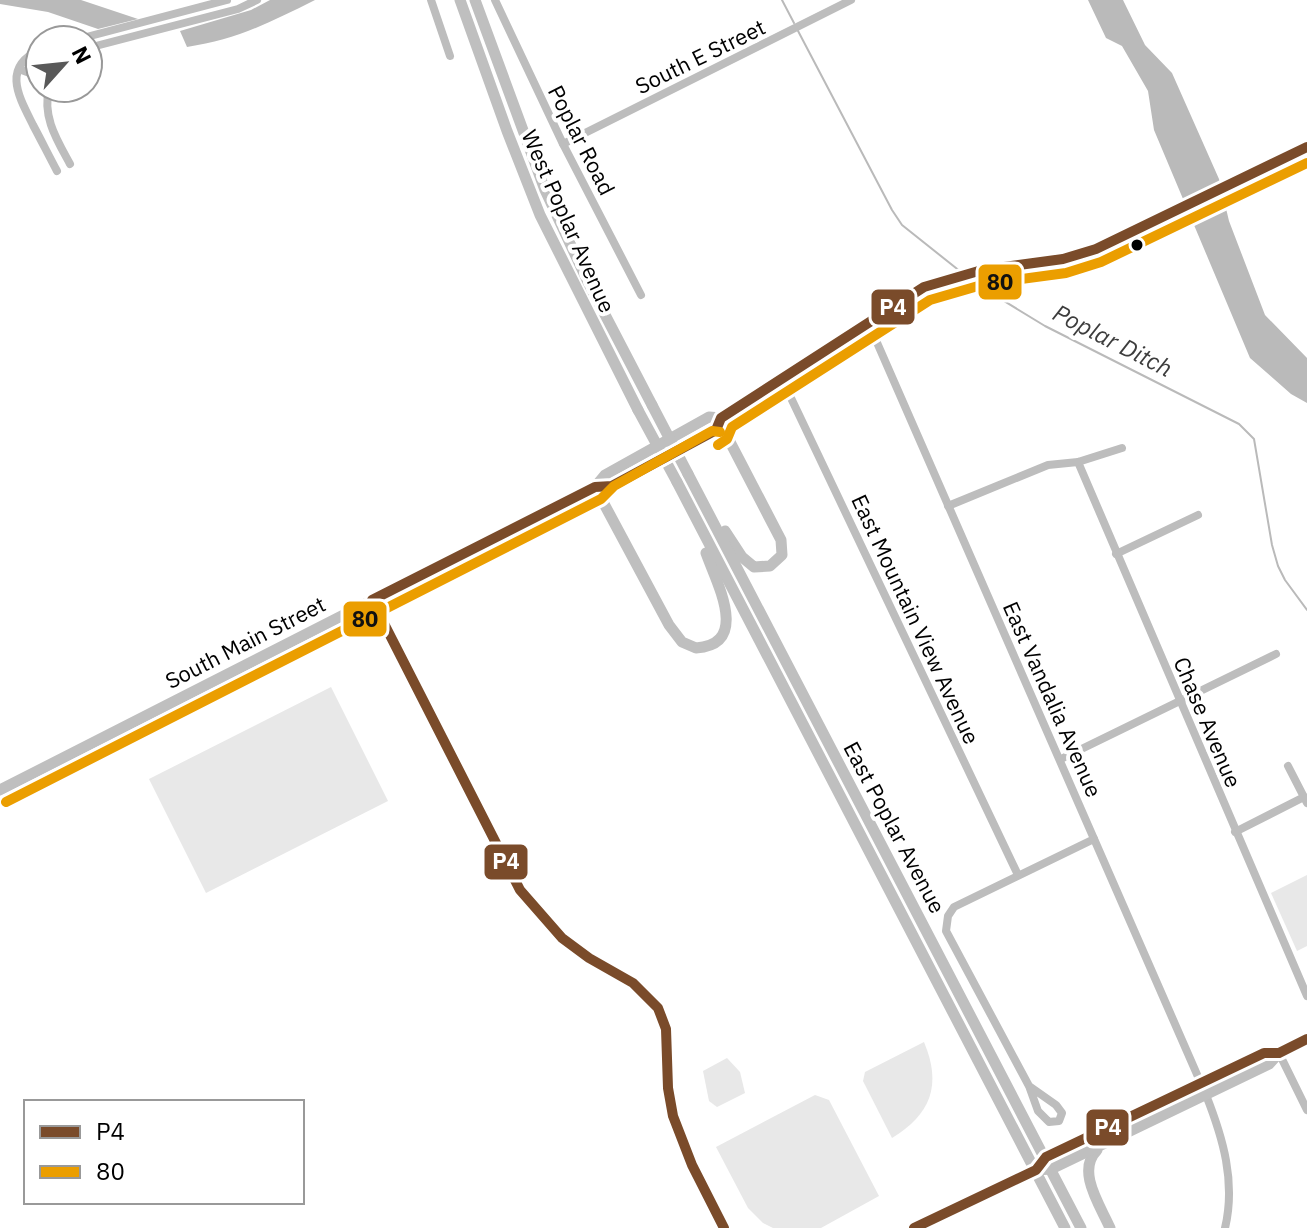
<svg xmlns="http://www.w3.org/2000/svg" width="1307" height="1228" font-family="'IBM Plex Sans',sans-serif">
<rect width="100%" height="100%" fill="#fff"/>
<g fill="#e8e8e8">
<path d="M331,687L388,801L206,893L149,779Z"/>
<path d="M1307,875V946L1297,951L1271,893Z"/>
<path d="M924,1042C942,1085 931,1114 892,1138L863,1081L865,1072Z"/>
<path d="M727,1058L740,1072L745,1093L717,1107L709,1101L703,1071Z"/>
<path d="M815,1095L829,1100L879,1196L821,1228H773L763,1223L748,1208L716,1147Z"/>
</g>
<g fill="#bababa">
<path d="M0,0H81L138,19L98,29L48,12L0,4Z"/>
<path d="M270,0H315C271,22 236,40 187,47L180,31L251,10Z"/>
<path d="M1088,0H1123L1145,45L1172,73L1219,179L1229,221L1265,315L1307,358V403L1291,394L1250,358L1154,130L1148,91L1122,46L1106,38Z"/>
</g>
<g fill="none" stroke-linecap="round" stroke-linejoin="round">
<g stroke="#bababa" stroke-width="2">
<path d="M782,0L794,23"/>
<path d="M797,29L892,210L902,225L961,272"/>
<path d="M968,279L1045,326L1239,424L1254,439L1272,545L1278,566L1285,580L1307,610"/>
</g>
<g stroke="#bdbdbd" stroke-width="8">
<path d="M431,0L450,56"/>
<path d="M495,0L563,144L641,295"/>
<path d="M75,40L227,0"/>
<path d="M88,48L238,9L257,0"/>
<path d="M40,50C1,67 19,97 33,125C41,140 49,156 57,171"/>
<path d="M19,69L40,77"/>
<path d="M49,88C42,117 57,140 70,164"/>
<path d="M563,144L851,0"/>
<path d="M868,322L1206,1095C1223,1138 1236,1182 1225,1228"/>
<path d="M781,377L1018,875"/>
<path d="M1078,462L1307,996"/>
<path d="M948,506L1048,465L1078,462L1122,448"/>
<path d="M1116,554L1198,515"/>
<path d="M372,600L520,890C537,914 555,934 579,951C604,969 642,982 658,1008C674,1033 664,1070 669,1099C678,1145 702,1186 724,1228"/>
<path d="M1061,759L1276,654"/>
<path d="M1288,766L1307,803"/>
<path d="M1235,832L1304,797"/>
<path d="M1279,1053L1307,1110"/>
<path d="M1029,1086L1056,1105L1062,1113L1059,1121L1049,1122L1038,1111L1029,1086L946,931L948,916L954,907L1094,839"/>
</g>
<g stroke="#bfbfbf" stroke-width="11">
<path d="M460,0L507,131L540,215L638,410"/>
<path d="M475,0L545,190L588,282L652,405"/>
<path d="M721,418L729,440L781,540L782,555L770,566L754,567L742,557L725,531"/>
<path d="M688,474L1081,1228"/>
<path d="M677,482L1065,1228"/>
<path d="M595,487L612,486L716,430L721,418L924,287L982,270L1063,259L1096,249L1307,147"/>
<path d="M595,487L669,625L682,642L696,648C751,644 716,582 706,553"/>
<path d="M0,790L595,487L605,475L709,417L721,418"/>
<path d="M1097,1150C1076,1171 1100,1205 1110,1228"/>
<path d="M1041,1163L1046,1157L1264,1053H1279"/>
<path d="M914,1228L1036,1170L1051,1169L1269,1064L1279,1053L1307,1039"/>
</g>
<g stroke="#bfbfbf" stroke-width="11">
<path d="M652,405L688,474"/>
<path d="M638,410L677,482"/>
</g>
<g stroke="#fff" stroke-width="16">
<g id="bus-1">
<path d="M724,1228L692,1165L673,1116L668,1088L666,1029L658,1008L633,983L589,958L562,938L520,890L372,600L595,487L612,486L716,430L721,418L924,287L982,270L1063,259L1096,249L1307,147"/>
<path d="M914,1228L1036,1170L1046,1157L1264,1053H1279L1307,1039"/>
</g>
</g>
<g stroke="#fff" stroke-width="16">
<g id="bus-2">
<path d="M718,445L727,439L732,427L930,300L985,284L1066,273L1101,262L1307,163"/>
<path d="M6,802L601,499L614,486L712,431L720,432"/>
</g>
</g>
<use href="#bus-1" stroke="#7a4b2a" stroke-width="10"/>
<use href="#bus-2" stroke="#eb9e00" stroke-width="10"/>
</g>
<circle fill="#000" stroke="#fff" stroke-width="3" cx="1137" cy="245" r="7"/>
<g text-anchor="middle" dominant-baseline="central" stroke-width="8" stroke-linejoin="round" paint-order="stroke">
<g font-size="22" fill="#000" stroke="#fff">
<text transform="translate(700 56) rotate(-26)">South E Street</text>
<text transform="translate(582 140) rotate(63)">Poplar Road</text>
<text transform="translate(569 221) rotate(66)">West Poplar Avenue</text>
<text transform="translate(916 619) rotate(65)">East Mountain View Avenue</text>
<text transform="translate(245 642) rotate(-27)">South Main Street</text>
<text transform="translate(1053 699) rotate(66)">East Vandalia Avenue</text>
<text transform="translate(1208 722) rotate(67)">Chase Avenue</text>
<text transform="translate(895 827) rotate(62)">East Poplar Avenue</text>
</g>
<g font-size="24" font-style="italic" fill="#3d3d3d" stroke="#fff">
<text transform="translate(1113 340) rotate(27)">Poplar Ditch</text>
</g>
</g>
<g stroke="#fff" stroke-width="3">
<rect x="977" y="263" width="46" height="38" rx="8" fill="#eb9e00"/>
<rect x="870" y="288" width="46" height="38" rx="8" fill="#7a4b2a"/>
<rect x="342" y="600" width="46" height="38" rx="8" fill="#eb9e00"/>
<rect x="483" y="843" width="46" height="38" rx="8" fill="#7a4b2a"/>
<rect x="1085" y="1108" width="45" height="39" rx="8" fill="#7a4b2a"/>
</g>
<g font-size="22" text-anchor="middle" font-weight="bold" fill="#fff">
<text x="893" y="315">P4</text>
<text x="506" y="869">P4</text>
<text x="1108" y="1135">P4</text>
</g>
<g font-size="22" text-anchor="middle" font-weight="bold" fill="#111">
<text x="1000" y="290">80</text>
<text x="365" y="627">80</text>
</g>
<rect x="24" y="1100" width="280" height="104" fill="#ffffff" stroke="#999999" stroke-width="2"/>
<rect x="40" y="1126" width="40" height="12" fill="#7a4b2a" stroke="#999999" stroke-width="2"/>
<text x="96" y="1140" font-size="24" fill="#000000">P4</text>
<rect x="40" y="1166" width="40" height="12" fill="#eb9e00" stroke="#999999" stroke-width="2"/>
<text x="96" y="1180" font-size="24" fill="#000000">80</text>
<g transform="translate(64 64) rotate(63)"><circle r="38" fill="#ffffff" stroke="#999999" stroke-width="2"/>
<path d="M0-6L14 30L0 20L-14 30Z" fill="#595959"/>
<text y="-12" font-size="22" font-weight="bold" text-anchor="middle" fill="#000000">N</text>
</g>
</svg>
